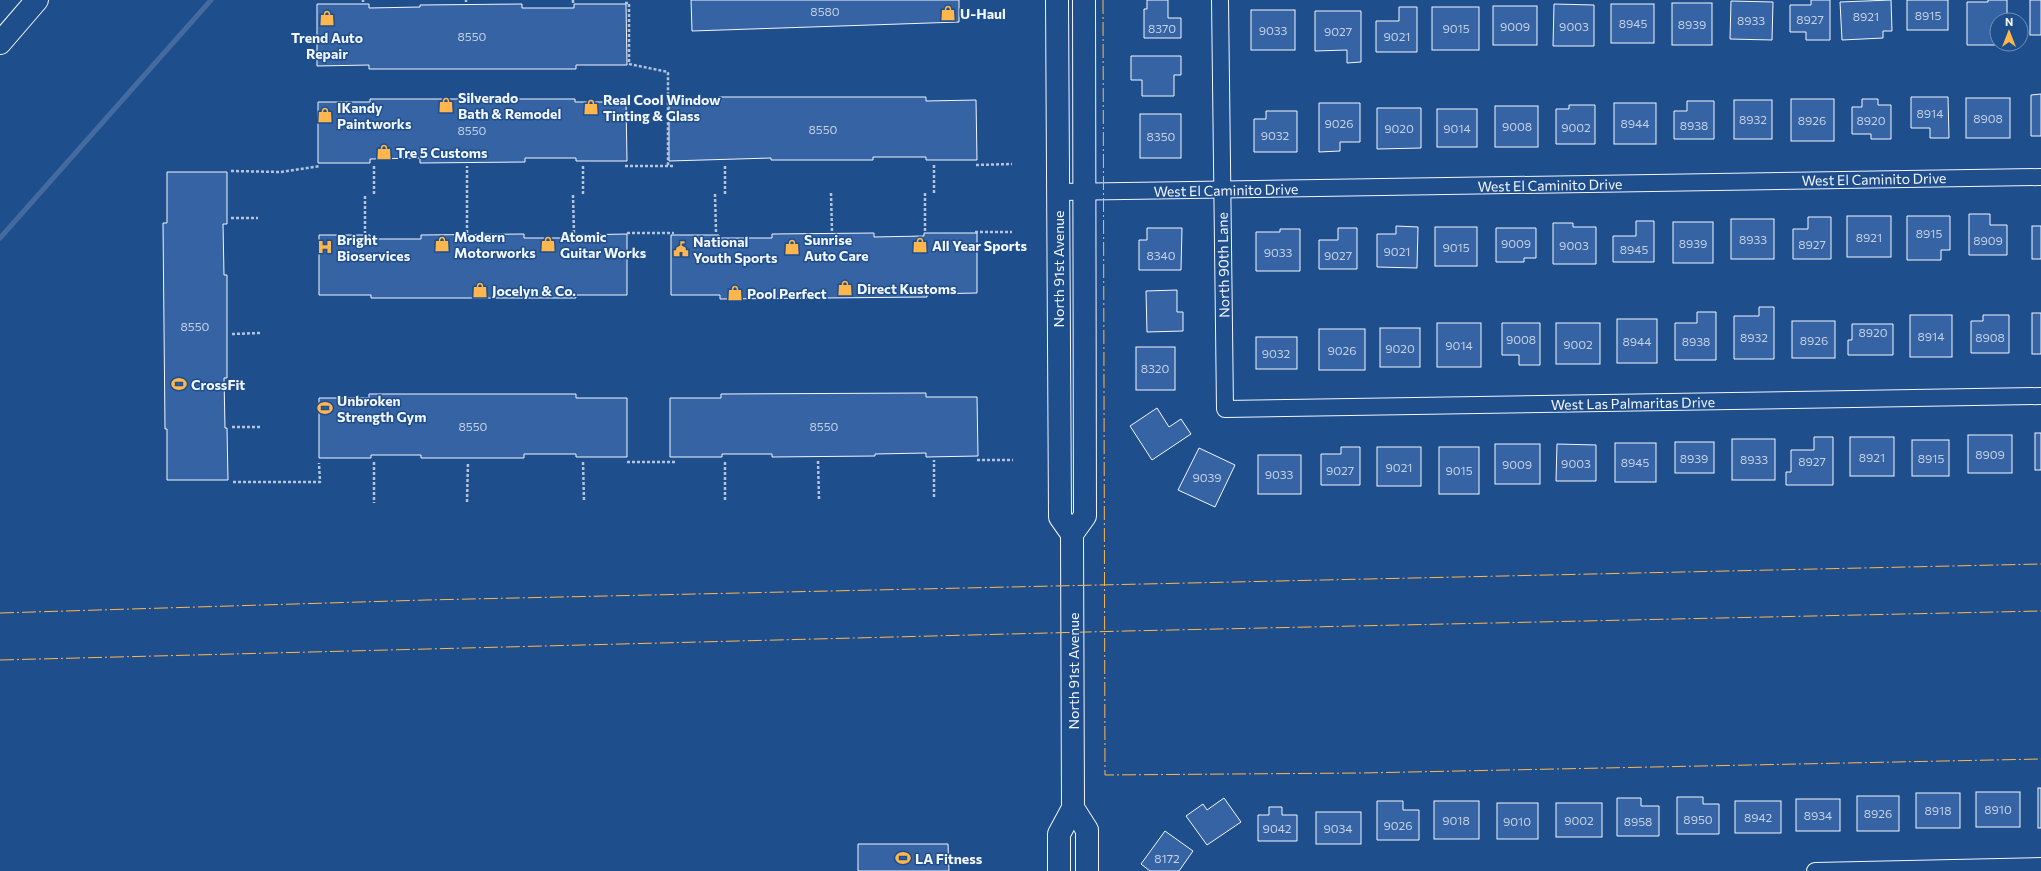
<svg xmlns="http://www.w3.org/2000/svg" width="2041" height="871" font-family="Commissioner,sans-serif">
<rect width="100%" height="100%" fill="#1f4e8c"/>
<g fill="none" stroke-linecap="round" stroke-linejoin="round">
<path stroke="#446ba0" stroke-width="5" d="M0,238L211,0"/>
</g>
<g fill="#3563a3" stroke="#f2f6ff">
<path d="M691,0H959V22L692,31Z"/>
<path d="M1147,0H1168V18H1181V38H1144V9H1147Z"/>
<path d="M1811,0H1830V40H1806V32H1790V5H1811Z"/>
<path d="M1891,0L1892,31H1883V38L1842,40L1840,2Z"/>
<rect x="1907" y="0" width="41" height="30"/>
<path d="M1988,0H2007V20H1997V44L2007,45H1967V2H1988Z"/>
<rect x="2030" y="0" width="11" height="35"/>
<path d="M1731,1L1773,2L1772,40L1730,39Z"/>
<rect x="1672" y="3" width="40" height="42"/>
<path d="M317,4H369V8L420,7V5L522,4V8H574V4H626L627,65H576V69H369V65L317,66Z"/>
<path d="M1554,4L1594,5V46H1553Z"/>
<rect x="1611" y="4" width="43" height="39"/>
<rect x="1493" y="6" width="44" height="39"/>
<path d="M1399,7H1417V52H1376V21H1399Z"/>
<rect x="1432" y="7" width="47" height="43"/>
<rect x="1251" y="10" width="44" height="40"/>
<path d="M1315,11H1361V62L1347,63V50L1315,51Z"/>
<path d="M1131,56H1181V75H1174V96H1142V80H1131Z"/>
<path d="M2041,94V136H2031V95Z"/>
<path d="M719,97H926V101L976,100L977,160H926V157H873V160H771V158L669,161V101L719,100Z"/>
<path d="M1911,97H1948L1949,138H1930V128H1911Z"/>
<rect x="1966" y="98" width="44" height="40"/>
<path d="M370,99H575V102H626L627,161H576V158H525V162L420,163V158L370,159V163H318V102H370Z"/>
<rect x="1791" y="99" width="43" height="42"/>
<path d="M1862,99H1878V105H1891V139H1871V134H1852V107H1862Z"/>
<rect x="1734" y="100" width="38" height="39"/>
<path d="M1687,101H1714V139H1674V111H1687Z"/>
<path d="M1319,103H1360V142H1340V151L1319,152Z"/>
<rect x="1614" y="103" width="42" height="41"/>
<path d="M1569,105H1595V144H1556V109H1569Z"/>
<rect x="1495" y="106" width="43" height="41"/>
<path d="M1377,108H1421V148L1377,149Z"/>
<rect x="1437" y="109" width="40" height="38"/>
<path d="M1266,111H1297V152H1254V119H1266Z"/>
<rect x="1140" y="114" width="41" height="44"/>
<path d="M167,172H227V224H223L224,275H227V378H224L225,428H227L228,480H167V429H165L163,223H167Z"/>
<path d="M1969,214H1990V225H2007V255H1969Z"/>
<rect x="1847" y="216" width="44" height="41"/>
<path d="M1907,216H1950V250H1941V260H1907Z"/>
<path d="M1808,217H1831V259H1793V229H1808Z"/>
<rect x="1731" y="219" width="43" height="40"/>
<path d="M1636,221H1654V262H1613V236H1636Z"/>
<rect x="1673" y="222" width="40" height="41"/>
<path d="M1553,223H1573V227H1596V264H1553Z"/>
<path d="M1396,226L1418,227L1417,268L1377,267V234H1396Z"/>
<rect x="2032" y="226" width="9" height="33"/>
<rect x="1435" y="227" width="42" height="39"/>
<path d="M1147,228H1182L1181,270H1139V240H1147Z"/>
<path d="M1338,228H1357V269H1319V240H1338Z"/>
<path d="M1496,228H1536V258H1524V262H1496Z"/>
<path d="M1280,229H1300V271H1256V232H1280Z"/>
<path d="M874,233V237L924,236V233H977V293L927,294V297L720,299V295H671V235H719V238H772V234Z"/>
<path d="M524,234V238H575V235L627,234V295H575L576,298H371V295H319V235H370V239H421V235Z"/>
<path d="M1177,290V312H1183V331L1147,332L1146,291Z"/>
<path d="M1759,307H1774V359H1734V316H1759Z"/>
<path d="M1697,312H1716V360H1675V323H1697Z"/>
<rect x="2032" y="313" width="9" height="41"/>
<rect x="1910" y="315" width="42" height="42"/>
<path d="M1983,315H2009V353H1971V321H1983Z"/>
<rect x="1617" y="319" width="40" height="44"/>
<rect x="1792" y="321" width="43" height="37"/>
<rect x="1437" y="323" width="44" height="44"/>
<path d="M1502,323H1540V365H1519V355H1502Z"/>
<rect x="1556" y="323" width="44" height="41"/>
<path d="M1852,324H1893V355H1848V340H1852Z"/>
<rect x="1380" y="328" width="40" height="39"/>
<rect x="1319" y="329" width="46" height="41"/>
<rect x="1256" y="337" width="41" height="32"/>
<rect x="1136" y="347" width="39" height="43"/>
<path d="M926,393V397H977L978,456L926,457V453L875,454V456L772,457V454H722V457H670V398H721V394Z"/>
<path d="M369,394H576V398H627V457H576V454H524V458H421V455H371V458H319V398H369Z"/>
<path d="M1157,408L1169,427L1181,419L1191,434L1152,460L1130,426Z"/>
<rect x="2035" y="433" width="6" height="37"/>
<rect x="1968" y="435" width="44" height="38"/>
<path d="M1814,437H1833V485H1786V472H1791V450H1814Z"/>
<rect x="1850" y="437" width="44" height="39"/>
<rect x="1732" y="439" width="43" height="41"/>
<rect x="1912" y="440" width="37" height="36"/>
<rect x="1675" y="442" width="39" height="31"/>
<rect x="1615" y="443" width="41" height="39"/>
<rect x="1495" y="444" width="45" height="40"/>
<path d="M1557,444L1596,445V481H1556Z"/>
<path d="M1341,447H1360V485H1321V454H1341Z"/>
<rect x="1377" y="447" width="44" height="39"/>
<rect x="1439" y="447" width="40" height="47"/>
<path d="M1199,448L1235,465L1215,507L1178,490Z"/>
<rect x="1258" y="455" width="43" height="39"/>
<rect x="2038" y="788" width="3" height="40"/>
<rect x="1976" y="792" width="44" height="35"/>
<rect x="1916" y="793" width="44" height="35"/>
<rect x="1857" y="796" width="42" height="35"/>
<path d="M1677,797H1703V804H1719V834H1677Z"/>
<path d="M1224,798L1241,822L1207,845L1186,816L1203,804L1207,810Z"/>
<path d="M1617,798H1641V806H1659V836H1617Z"/>
<rect x="1796" y="799" width="44" height="32"/>
<path d="M1377,801H1403V810H1419V840H1377Z"/>
<rect x="1434" y="801" width="45" height="38"/>
<rect x="1735" y="801" width="46" height="32"/>
<rect x="1497" y="803" width="41" height="36"/>
<rect x="1556" y="803" width="46" height="34"/>
<path d="M1269,807H1282V815H1297V841H1258V815H1269Z"/>
<rect x="1316" y="812" width="45" height="32"/>
<path d="M1165,831L1193,851L1179,871H1150L1141,864Z"/>
<path d="M858,844H948L949,871H858Z"/>
</g>
<g fill="none" stroke-linecap="round" stroke-linejoin="round">
<g stroke="#f2f6ff" stroke-width="18">
<g id="street">
<path d="M1220,0L1225,409L2041,396"/>
<path d="M1059,192L2041,177"/>
<path d="M1815,871L2041,866"/>
</g>
</g>
<g stroke="#f2f6ff" stroke-width="24">
<g id="secondary">
<path d="M1057,0L1060,517L1072,534"/>
<path d="M1073,808L1087,830V871"/>
<path d="M1059,871V834L1073,808L1072,534L1085,516L1084,0"/>
</g>
</g>
<g stroke="#f2f6ff" stroke-width="24">
<path id="highway" d="M0,43L37,0"/>
</g>
<g stroke="#b3c4dc" stroke-width="2.5" stroke-dasharray="3 2" stroke-linecap="butt">
<path d="M466,0V2"/>
<path d="M573,0V3"/>
<path d="M363,2V0"/>
<path d="M625,3H629V64L668,72V166"/>
<path d="M934,165V193"/>
<path d="M976,165L1012,164"/>
<path d="M374,166V196"/>
<path d="M583,166V195"/>
<path d="M625,166H673"/>
<path d="M725,166V194"/>
<path d="M231,171L281,172L320,166"/>
<path d="M831,193L832,232"/>
<path d="M925,193V232"/>
<path d="M715,194L716,232"/>
<path d="M573,195L574,233"/>
<path d="M365,196V233"/>
<path d="M231,218H258"/>
<path d="M975,232H1012"/>
<path d="M467,233V166"/>
<path d="M627,233H674"/>
<path d="M232,334L260,333"/>
<path d="M232,427H261"/>
<path d="M977,460H1013"/>
<path d="M818,461L819,499"/>
<path d="M374,462V503"/>
<path d="M583,462L584,501"/>
<path d="M627,462H675"/>
<path d="M725,462V500"/>
<path d="M233,482H320L319,463"/>
<path d="M934,497V460"/>
<path d="M467,502L468,462"/>
</g>
<use href="#street" stroke="#1f4e8c" stroke-width="16"/>
<use href="#secondary" stroke="#1f4e8c" stroke-width="22"/>
<use href="#highway" stroke="#1f4e8c" stroke-width="22"/>
<g stroke="#ffb74d" stroke-width="1" stroke-dasharray="14 3 2 3" stroke-linecap="butt">
<path d="M1103,0L1105,775L1361,773L2041,759"/>
<path d="M0,613L426,600L2041,564"/>
<path d="M0,660L1126,631L2041,611"/>
</g>
</g>
<defs>
<g id="shop-bare" transform="scale(1.2)"><path d="M-5-2.5h2.3a2.7 3.5 0 0 1 5.4 0H5L5.5 6h-11ZM-1.5-2.5h3a1.5 2.3 0 0 0-3 0Z" fill="#ffb74d" stroke="#1f4e8c" stroke-width="2.5" paint-order="stroke"/></g>
<g id="hospital-bare" transform="scale(1.2)"><path d="M-5-5h3v3.5h4V-5h3V5h-3V1.5h-4V5h-3Z" fill="#ffb74d" stroke="#1f4e8c" stroke-width="2.5" paint-order="stroke"/></g>
<g id="civic-bare" transform="scale(1.2)"><path d="M-.6-6.5H3V-4.5H.6V-3L4-1V1h2V6H-6V1h2V-1L-.6-3ZM-1.2 2.5V6h2.4V2.5Z" fill="#ffb74d" stroke="#1f4e8c" stroke-width="2.5" paint-order="stroke"/></g>
<g id="stadium-bare" transform="scale(1.2)"><path d="M0-5a6.5 5 0 1 0 0 10a6.5 5 0 1 0 0-10ZM-3.5-1.8h7v3.6h-7Z" fill="#ffb74d" stroke="#1f4e8c" stroke-width="2.5" paint-order="stroke"/></g>
</defs>
<g fill-rule="evenodd">
<use href="#shop-bare" x="948" y="13"/>
<use href="#shop-bare" x="327" y="18"/>
<use href="#shop-bare" x="446" y="105"/>
<use href="#shop-bare" x="591" y="107"/>
<use href="#shop-bare" x="325" y="115"/>
<use href="#shop-bare" x="384" y="152"/>
<use href="#shop-bare" x="442" y="244"/>
<use href="#shop-bare" x="548" y="244"/>
<use href="#shop-bare" x="920" y="245"/>
<use href="#hospital-bare" x="325" y="247"/>
<use href="#shop-bare" x="792" y="247"/>
<use href="#civic-bare" x="681" y="249"/>
<use href="#shop-bare" x="845" y="288"/>
<use href="#shop-bare" x="480" y="290"/>
<use href="#shop-bare" x="735" y="293"/>
<use href="#stadium-bare" x="179" y="384"/>
<use href="#stadium-bare" x="325" y="408"/>
<use href="#stadium-bare" x="903" y="858"/>
</g>
<g text-anchor="middle" dominant-baseline="central" stroke-width="3" stroke-linejoin="round" paint-order="stroke">
<g font-size="12" fill="#c3d1e8">
<text x="825" y="11">8580</text>
<text x="1928" y="15">8915</text>
<text x="1866" y="16">8921</text>
<text x="1810" y="19">8927</text>
<text x="1751" y="20">8933</text>
<text x="1633" y="23">8945</text>
<text x="1692" y="24">8939</text>
<text x="1515" y="26">9009</text>
<text x="1574" y="26">9003</text>
<text x="1162" y="28">8370</text>
<text x="1456" y="28">9015</text>
<text x="1273" y="30">9033</text>
<text x="1338" y="31">9027</text>
<text x="472" y="36">8550</text>
<text x="1397" y="36">9021</text>
<text x="1930" y="113">8914</text>
<text x="1988" y="118">8908</text>
<text x="1753" y="119">8932</text>
<text x="1812" y="120">8926</text>
<text x="1871" y="120">8920</text>
<text x="1339" y="123">9026</text>
<text x="1635" y="123">8944</text>
<text x="1694" y="125">8938</text>
<text x="1517" y="126">9008</text>
<text x="1576" y="127">9002</text>
<text x="1399" y="128">9020</text>
<text x="1457" y="128">9014</text>
<text x="823" y="129">8550</text>
<text x="472" y="130">8550</text>
<text x="1275" y="135">9032</text>
<text x="1161" y="136">8350</text>
<text x="1929" y="233">8915</text>
<text x="1869" y="237">8921</text>
<text x="1753" y="239">8933</text>
<text x="1988" y="240">8909</text>
<text x="1516" y="243">9009</text>
<text x="1693" y="243">8939</text>
<text x="1812" y="244">8927</text>
<text x="1574" y="245">9003</text>
<text x="1456" y="247">9015</text>
<text x="1634" y="249">8945</text>
<text x="1397" y="251">9021</text>
<text x="1278" y="252">9033</text>
<text x="1161" y="255">8340</text>
<text x="1338" y="255">9027</text>
<text x="195" y="326">8550</text>
<text x="1873" y="332">8920</text>
<text x="1931" y="336">8914</text>
<text x="1754" y="337">8932</text>
<text x="1990" y="337">8908</text>
<text x="1521" y="339">9008</text>
<text x="1814" y="340">8926</text>
<text x="1637" y="341">8944</text>
<text x="1696" y="341">8938</text>
<text x="1578" y="344">9002</text>
<text x="1459" y="345">9014</text>
<text x="1400" y="348">9020</text>
<text x="1342" y="350">9026</text>
<text x="1276" y="353">9032</text>
<text x="1155" y="368">8320</text>
<text x="473" y="426">8550</text>
<text x="824" y="426">8550</text>
<text x="1990" y="454">8909</text>
<text x="1872" y="457">8921</text>
<text x="1694" y="458">8939</text>
<text x="1931" y="458">8915</text>
<text x="1754" y="459">8933</text>
<text x="1812" y="461">8927</text>
<text x="1635" y="462">8945</text>
<text x="1576" y="463">9003</text>
<text x="1517" y="464">9009</text>
<text x="1399" y="467">9021</text>
<text x="1340" y="470">9027</text>
<text x="1459" y="470">9015</text>
<text x="1279" y="474">9033</text>
<text x="1207" y="477">9039</text>
<text x="1998" y="809">8910</text>
<text x="1938" y="810">8918</text>
<text x="1878" y="813">8926</text>
<text x="1818" y="815">8934</text>
<text x="1758" y="817">8942</text>
<text x="1698" y="819">8950</text>
<text x="1456" y="820">9018</text>
<text x="1579" y="820">9002</text>
<text x="1517" y="821">9010</text>
<text x="1638" y="821">8958</text>
<text x="1398" y="825">9026</text>
<text x="1277" y="828">9042</text>
<text x="1338" y="828">9034</text>
<text x="1167" y="858">8172</text>
</g>
<g font-size="14" font-weight="bold" fill="#f2f6ff" stroke="#1f4e8c" text-anchor="start">
<text x="960" y="13">U-Haul</text>
<text x="327" y="37" text-anchor="middle">Trend Auto<tspan x="327" dy="16">Repair</tspan></text>
<text x="458" y="97">Silverado<tspan x="458" dy="16">Bath &amp; Remodel</tspan></text>
<text x="603" y="99">Real Cool Window<tspan x="603" dy="16">Tinting &amp; Glass</tspan></text>
<text x="337" y="107">IKandy<tspan x="337" dy="16">Paintworks</tspan></text>
<text x="396" y="152">Tre 5 Customs</text>
<text x="454" y="236">Modern<tspan x="454" dy="16">Motorworks</tspan></text>
<text x="560" y="236">Atomic<tspan x="560" dy="16">Guitar Works</tspan></text>
<text x="337" y="239">Bright<tspan x="337" dy="16">Bioservices</tspan></text>
<text x="804" y="239">Sunrise<tspan x="804" dy="16">Auto Care</tspan></text>
<text x="693" y="241">National<tspan x="693" dy="16">Youth Sports</tspan></text>
<text x="932" y="245">All Year Sports</text>
<text x="857" y="288">Direct Kustoms</text>
<text x="492" y="290">Jocelyn &amp; Co.</text>
<text x="747" y="293">Pool Perfect</text>
<text x="191" y="384">CrossFit</text>
<text x="337" y="400">Unbroken<tspan x="337" dy="16">Strength Gym</tspan></text>
<text x="915" y="858">LA Fitness</text>
</g>
<g font-size="14" fill="#f2f6ff" stroke="#1f4e8c">
<text transform="translate(1874 179) rotate(-1)">West El Caminito Drive</text>
<text transform="translate(1550 185) rotate(-1)">West El Caminito Drive</text>
<text transform="translate(1226 190) rotate(-1)">West El Caminito Drive</text>
<text transform="translate(1223 265) rotate(-91)">North 90th Lane</text>
<text transform="translate(1058 269) rotate(-90)">North 91st Avenue</text>
<text transform="translate(1633 403) rotate(-1)">West Las Palmaritas Drive</text>
<text transform="translate(1073 671) rotate(-90)">North 91st Avenue</text>
</g>
</g>
<g transform="translate(2009 32)"><circle r="19" fill="#1f4e8c" stroke="#7391ba"/>
<path d="M0-3L7 15L0 10L-7 15Z" fill="#ffb74d"/>
<text y="-6" font-size="11" font-weight="bold" text-anchor="middle" fill="#f2f6ff">N</text>
</g>
</svg>
